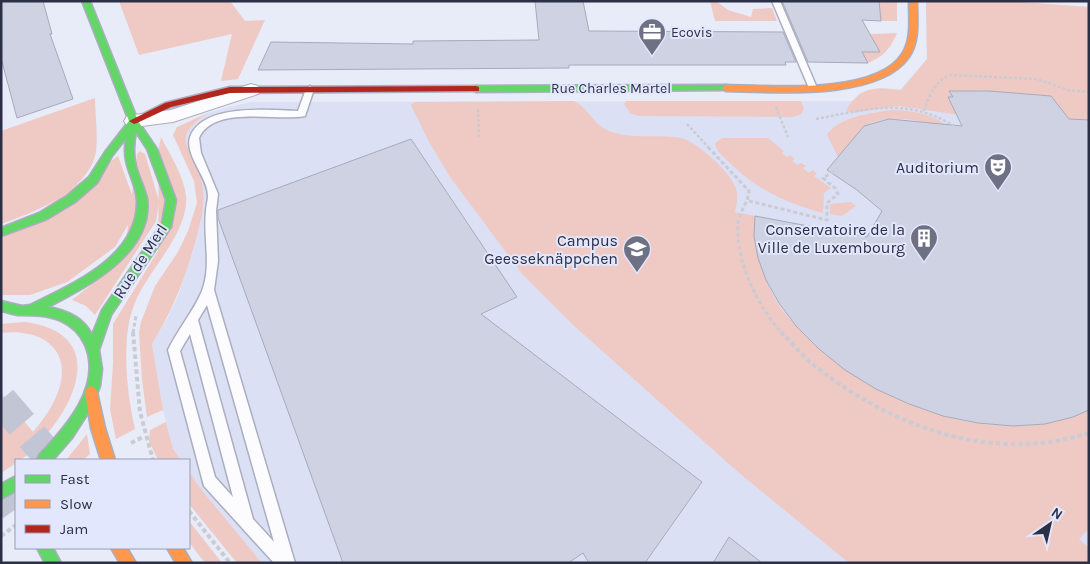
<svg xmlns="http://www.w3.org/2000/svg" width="1090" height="564" font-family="Karla,sans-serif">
<rect width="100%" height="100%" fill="#e8ebf8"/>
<path fill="#dce0f5" d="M926,1H1006L1089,7V563H262L201,489L189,472V460H181L173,449L163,410L152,344L168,317L178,296L193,251L203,206L202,181L186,148L185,138L189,129L198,120L210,112L250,102L852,101L860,93L880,88L900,90L927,59Z"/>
<g fill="#efc9c4">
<path d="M119,1H230L245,21L265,20L238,79L221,81L232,34L139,55Z"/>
<path d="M710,1H716L728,10L751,17L753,9L772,8L777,21H715Z"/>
<path d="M879,1H897V21H881Z"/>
<path d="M926,1H1006L1089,7V120L1065,122L1059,107L1051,96L978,90L979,92L950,91L953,97H948L952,105L956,106L966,116L899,106L852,113L846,110C862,86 873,87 901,90L927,59Z"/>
<path d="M897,33C890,49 884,56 868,63L862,52H880L870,34Z"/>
<path d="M95,98C95,112 99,144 95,156C84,194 34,212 1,224V131Z"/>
<path d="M574,101C593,111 591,126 615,133C637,139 659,134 681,138C697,142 728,170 735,186C739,194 737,204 735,212L755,216C754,256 767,297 796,326C808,338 823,347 835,357C849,367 862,381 877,389C939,423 1023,441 1089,410V529L1079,539L1089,548V563H849L738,472L572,324L523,275L450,177L428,140L411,105L414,102Z"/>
<path d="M626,101H801L804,109L801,114L793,117L638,116L630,113L624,104Z"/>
<path d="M891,110C913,110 933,114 950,128L946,129C922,120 889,113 865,126C858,130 846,153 840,161L827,135C838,117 871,113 891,110Z"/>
<path d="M210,112C165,140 195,148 202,182C203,189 204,198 203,205C203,213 200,223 198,231C188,272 174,308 152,344L163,410L147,417L142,380L139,333L141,322L155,286L178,252L188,231L197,203L194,181L173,135L177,127Z"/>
<path d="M161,137C170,155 184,176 186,196C189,235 144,273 133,308C121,341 127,395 135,429L116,439L110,409L113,364V324L158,251L159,147Z"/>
<path d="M722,138H768L784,151L782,153L787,157L790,155L795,159L792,161L798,165L801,163L806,166L803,168L809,173L813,170L817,174L814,176L831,188L824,193L823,213C788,204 757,190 731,164C725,158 716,152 715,143Z"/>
<path d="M140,151L145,154L159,201L156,221L95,315L86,306L72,300L124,259L137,154Z"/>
<path d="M118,156L132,195L133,216L115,247L67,282L30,295H1V239Z"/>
<path d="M851,202L856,206L842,216L830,214V204Z"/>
<path d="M24,322C107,332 79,403 37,445C32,451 24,460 16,460V463L1,473V393L33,432C54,409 79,365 46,341C34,333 16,331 1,333V324Z"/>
<path d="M166,422L173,449L181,460H158L149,441L150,430Z"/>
<path d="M87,434L90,454L83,460H66Z"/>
<path d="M189,472L201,489L262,563H237L189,504Z"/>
<path d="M189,521L222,563H205L189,542Z"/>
</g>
<g fill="#cfd2e3" stroke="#a7aab9">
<path d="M1,1H43L52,34H50L73,99L17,118L1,58Z"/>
<path d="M535,1H583L589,31L783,32L796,62H785L786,65H569V68L258,70L271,42L413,44V41L539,40Z"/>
<path d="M782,1H879L881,21L862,20L880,52H862L868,63L808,62Z"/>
<path d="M949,91H989L1051,96L1069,119L1089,120V410L1073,417L1045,424L1013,426L978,423L943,416L909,404L876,389L845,370L819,349L796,326L779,303L766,280L758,258L754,236L755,216L867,237L882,211L857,190L827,170L864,126L889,119L962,126L948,97H953Z"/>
<path d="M411,139L517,297L481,314L702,482L645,563H589L583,553L568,563H343L218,218V210Z"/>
<path d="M729,537L762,563H713Z"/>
</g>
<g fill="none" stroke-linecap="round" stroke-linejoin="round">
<g stroke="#c2c6d4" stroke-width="32" stroke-dasharray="32 16" stroke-linecap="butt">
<path d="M1,400L52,460"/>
<path d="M1,488L16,509"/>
</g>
<g stroke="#abaebe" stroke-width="3">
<g id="lane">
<path d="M772,1H780L817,88L816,90L813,91L809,88Z"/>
<path d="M310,86L314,89L305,116C278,122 214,104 199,138L201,153L218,194L216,211L218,261L214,290L295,563H274L204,486L168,350C178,329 193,312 202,291C212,265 203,238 206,211C206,206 208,201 208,196C208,175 179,151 193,131C211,104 270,110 298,111L306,89ZM207,305L274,542L253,519L198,320ZM190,334L233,497L215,477L180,351Z"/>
</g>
</g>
<g stroke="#abaebe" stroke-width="2">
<path id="street" d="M251,84L258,86L260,90L258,94L173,122L134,127L127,126L124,121L127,116L171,110Z"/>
</g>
<g stroke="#abaebe" stroke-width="3">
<g id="fast">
<path d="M82,1H90L138,121L157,149L176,200L171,227L111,315L99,350L102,369L100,386L92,407L72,438L53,460H37L39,455C65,428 103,386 85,345C80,334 72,326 61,321C48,315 33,315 20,315C14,315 7,312 1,311V301L22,306L30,305C72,284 138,257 137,201C136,178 121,168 126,138L112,156L97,183L75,202L47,219L1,236V228L39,213L67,196L89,177L105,152L129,121ZM136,132L147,149L166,200L162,223L102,310L92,335C84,318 66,310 48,307C88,286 154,253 147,198C145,190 141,181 138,173C133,159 133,146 136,132Z"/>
<path d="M726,85L730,88L729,90L476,92L472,89L476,86Z"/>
<path d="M16,476V491L1,499V484Z"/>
<path d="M37,548H53L61,563H45Z"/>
</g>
</g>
<g stroke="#abaebe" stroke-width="3">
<g id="slow">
<path d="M909,1H917C917,20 920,41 909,57C879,101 773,92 726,91L722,88L726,85C770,86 876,95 902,54C912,39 909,18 909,1Z"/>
<path d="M91,386L95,388L97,392L105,428L115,460H101L91,428L85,392L87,388Z"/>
<path d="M111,548H127L136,563H120Z"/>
<path d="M167,548H183L192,563H176Z"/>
</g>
</g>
<g stroke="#abaebe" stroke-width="3">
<path id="jam" d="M476,86L479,87V91L230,93L171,107L137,123L134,124L129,121L165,103L230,87Z"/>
</g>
<g stroke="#cbccd3" stroke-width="2.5" stroke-dasharray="3 2" stroke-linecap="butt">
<path d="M776,107L788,137"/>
<path d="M478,109L479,138"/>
<path d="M924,111C928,97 936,80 950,75L1037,79L1068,90L1089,92"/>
<path d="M816,119C867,109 907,97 954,126"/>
<path d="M687,124L709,148"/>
</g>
<g stroke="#cbccd3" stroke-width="3" stroke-dasharray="4 2.5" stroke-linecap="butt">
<path d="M708,147L749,191C748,203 739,212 738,224C735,259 758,308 782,333"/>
<path d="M749,201L827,220V203L838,194L835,188L823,178L836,170"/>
<path d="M133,333L136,316"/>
</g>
<g stroke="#cbccd3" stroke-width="4" stroke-dasharray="4.5 3" stroke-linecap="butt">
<path d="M133,332L140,412L153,460"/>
<path d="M781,332C790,341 800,353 810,362C866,408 940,444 1014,444C1040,445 1065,440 1089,433"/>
<path d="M131,443L143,437"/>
<path d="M189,511L230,563"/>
<path d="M1,536L16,525"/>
</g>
<use href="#lane" fill="#fcfcfe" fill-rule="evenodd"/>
<use href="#street" fill="#fcfcfe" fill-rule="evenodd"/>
<use href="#fast" fill="#63d668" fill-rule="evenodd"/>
<use href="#slow" fill="#ff974d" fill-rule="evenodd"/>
<use href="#jam" fill="#b3261e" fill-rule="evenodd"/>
</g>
<defs>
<g id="office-pin" transform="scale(1.4375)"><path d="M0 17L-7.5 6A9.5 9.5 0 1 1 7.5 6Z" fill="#6e7184" stroke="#e2e7fe"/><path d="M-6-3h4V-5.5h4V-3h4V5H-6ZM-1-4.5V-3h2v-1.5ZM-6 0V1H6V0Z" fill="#fff"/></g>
<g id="theatre-pin" transform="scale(1.4375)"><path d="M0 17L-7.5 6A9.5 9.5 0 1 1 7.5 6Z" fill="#6e7184" stroke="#e2e7fe"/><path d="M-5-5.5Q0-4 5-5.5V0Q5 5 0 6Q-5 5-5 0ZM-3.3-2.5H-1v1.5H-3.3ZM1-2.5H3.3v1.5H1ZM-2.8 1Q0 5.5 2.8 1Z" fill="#fff"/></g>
<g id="building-pin" transform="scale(1.4375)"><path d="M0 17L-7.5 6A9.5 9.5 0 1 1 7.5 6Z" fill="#6e7184" stroke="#e2e7fe"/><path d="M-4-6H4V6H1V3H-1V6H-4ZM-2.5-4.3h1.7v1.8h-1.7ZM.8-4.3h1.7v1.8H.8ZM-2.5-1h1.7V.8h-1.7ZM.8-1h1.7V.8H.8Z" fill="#fff"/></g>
<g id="school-pin" transform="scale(1.4375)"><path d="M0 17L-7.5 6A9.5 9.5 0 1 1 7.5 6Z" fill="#6e7184" stroke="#e2e7fe"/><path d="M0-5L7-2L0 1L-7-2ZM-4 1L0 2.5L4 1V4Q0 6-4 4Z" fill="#fff"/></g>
</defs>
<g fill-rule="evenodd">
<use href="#office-pin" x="652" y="32"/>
<use href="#theatre-pin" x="998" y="167"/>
<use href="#building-pin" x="924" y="238"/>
<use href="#school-pin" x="637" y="249"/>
</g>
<g text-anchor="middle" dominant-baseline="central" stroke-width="4" stroke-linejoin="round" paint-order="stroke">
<g font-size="14" fill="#2c3046" stroke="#e2e7fe" text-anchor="start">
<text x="671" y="32">Ecovis</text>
</g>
<g font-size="14" fill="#2c3046" stroke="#e2e7fe">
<text x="611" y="88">Rue Charles Martel</text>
</g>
<g font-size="16" fill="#2c3046" stroke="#e2e7fe" text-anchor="end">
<text x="979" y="167">Auditorium</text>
<text x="905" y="229">Conservatoire de la<tspan x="905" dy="18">Ville de Luxembourg</tspan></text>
<text x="618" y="240">Campus<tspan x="618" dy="18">Geesseknäppchen</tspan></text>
</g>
<g font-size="16" fill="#2c3046" stroke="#e2e7fe">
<text transform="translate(140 261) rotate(-57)">Rue de Merl</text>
</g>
</g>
<rect width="1090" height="564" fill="none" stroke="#2c3046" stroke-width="5"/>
<rect x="15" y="459" width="175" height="90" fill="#e2e7fe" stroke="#999eb4"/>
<rect x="25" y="475" width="25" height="8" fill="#63d668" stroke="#999eb4"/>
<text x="60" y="484" font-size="15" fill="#2c3046">Fast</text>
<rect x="25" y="500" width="25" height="8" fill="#ff974d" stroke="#999eb4"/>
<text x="60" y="509" font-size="15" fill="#2c3046">Slow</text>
<rect x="25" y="525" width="25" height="8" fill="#b3261e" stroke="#999eb4"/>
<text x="60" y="534" font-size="15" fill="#2c3046">Jam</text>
<g transform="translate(1050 524) rotate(34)" stroke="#e2e7fe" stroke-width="4" paint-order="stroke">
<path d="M0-4L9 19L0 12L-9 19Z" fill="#2c3046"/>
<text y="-8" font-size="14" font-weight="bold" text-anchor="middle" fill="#2c3046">N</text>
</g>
</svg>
